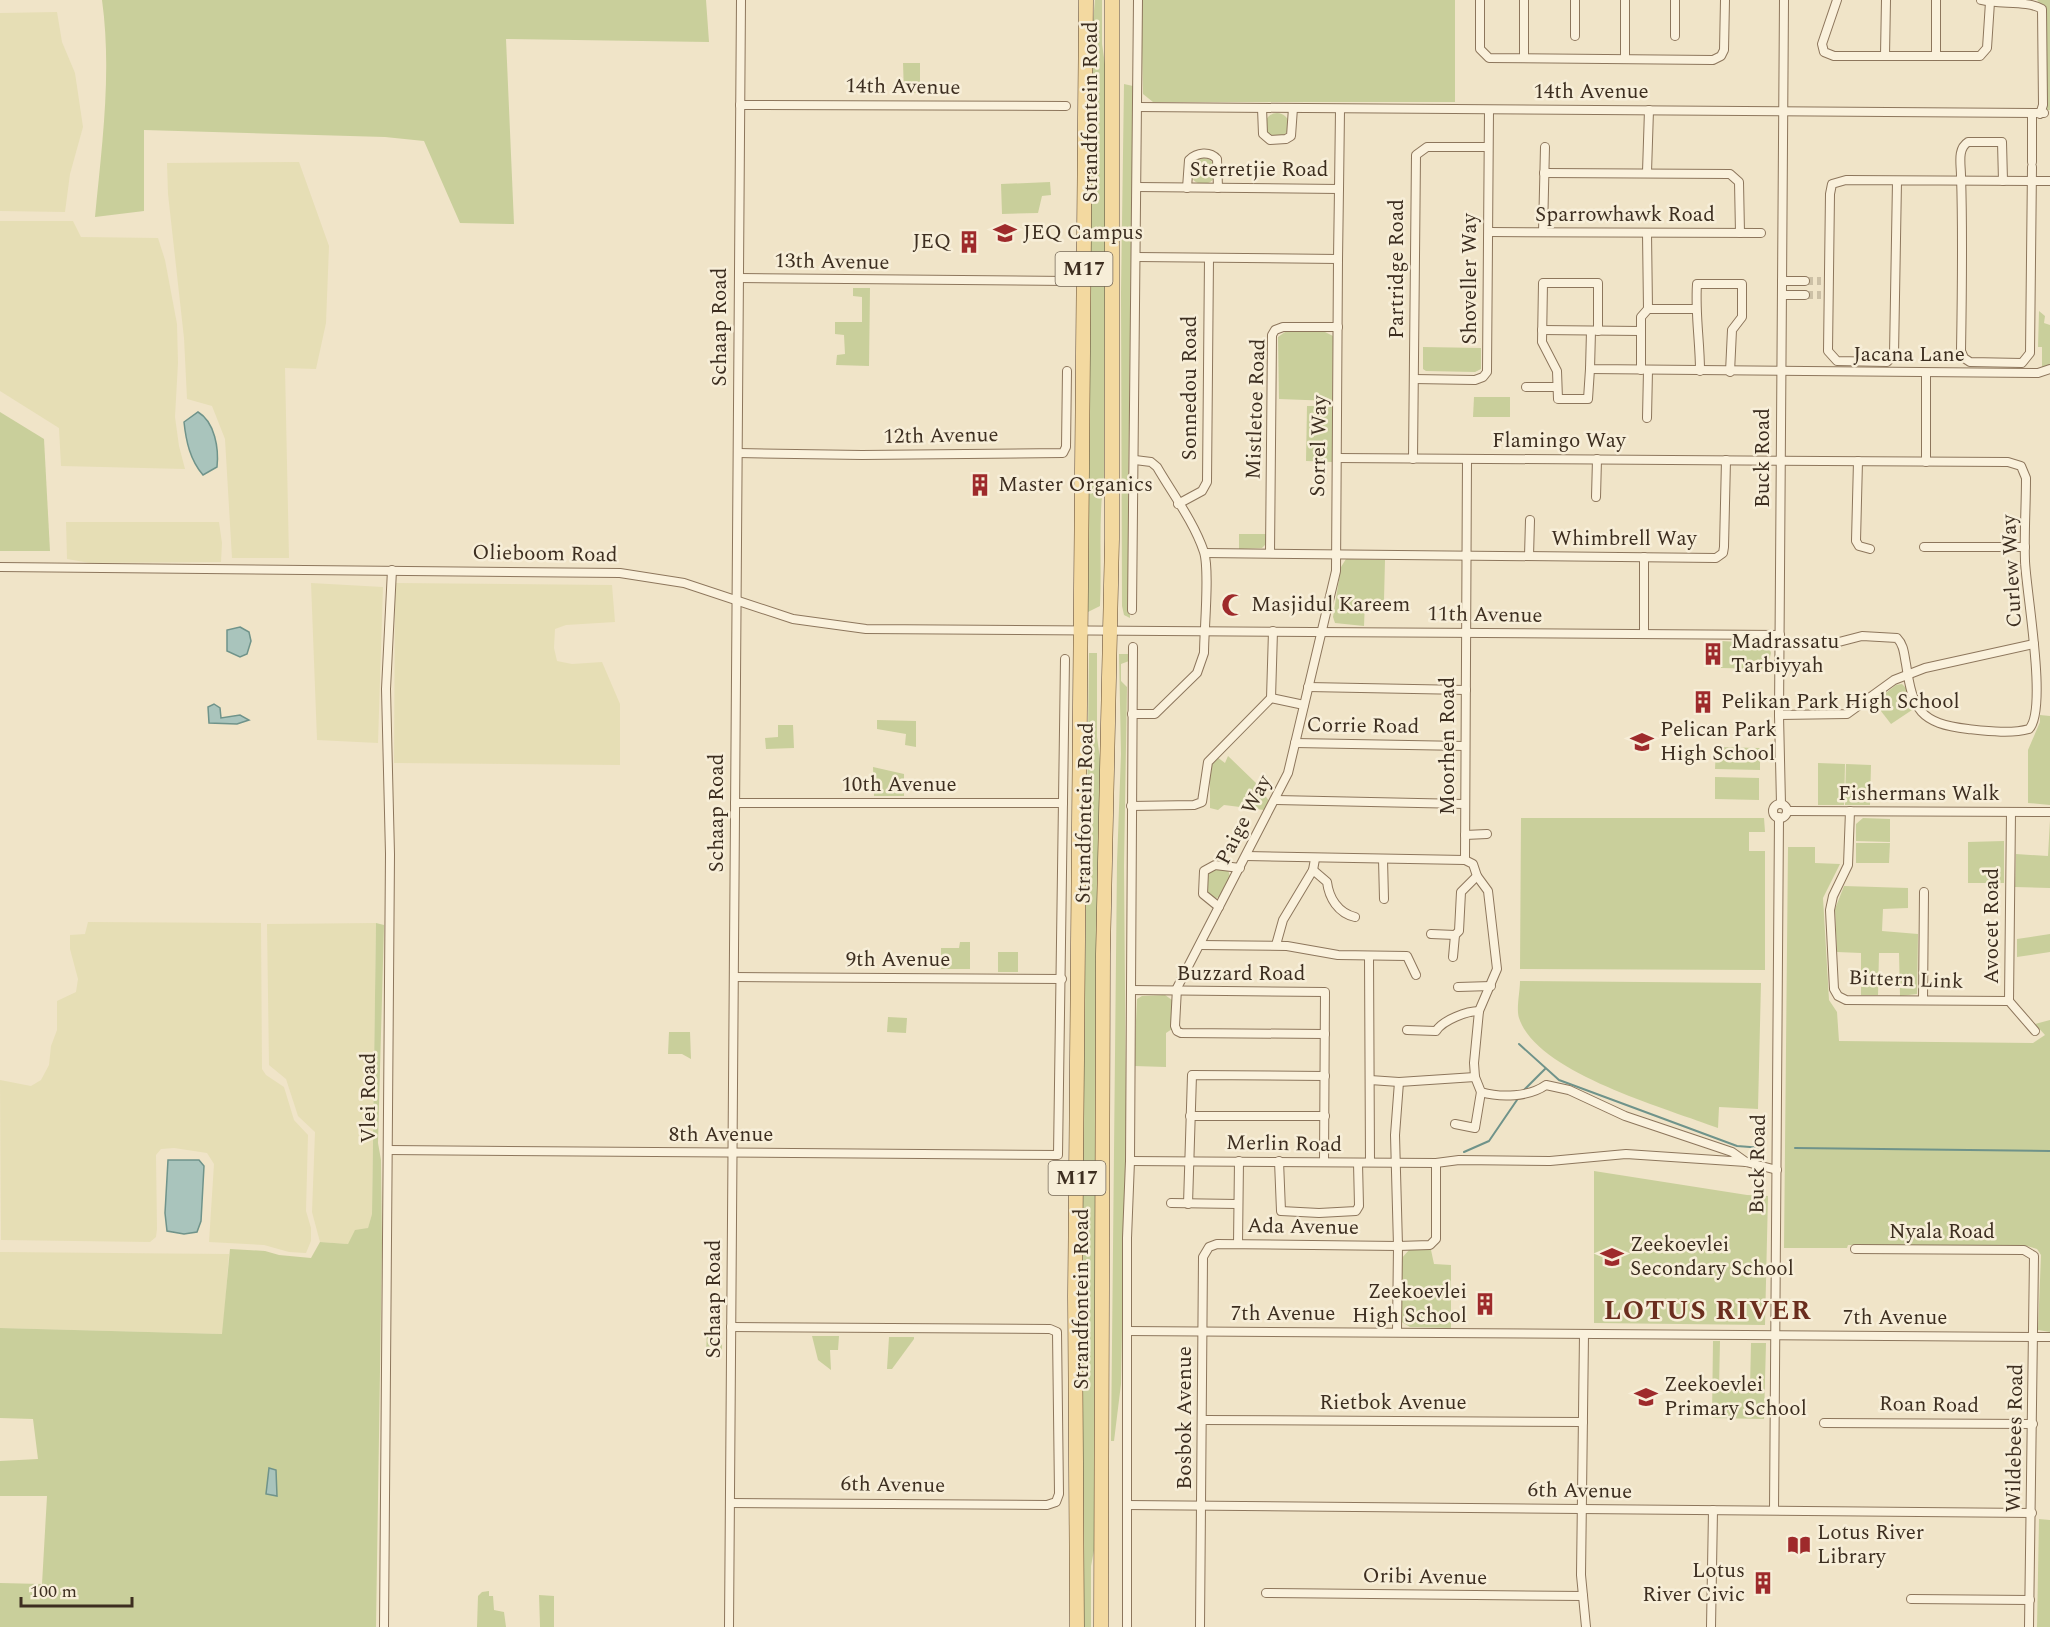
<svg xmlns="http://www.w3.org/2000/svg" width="2050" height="1627" font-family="Spectral,serif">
<rect width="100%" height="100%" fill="#f0e4c8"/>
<g fill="#e6deb5">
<path d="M57,12L62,42L75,73L83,127L70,174L65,212L0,211V13Z"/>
<path d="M299,162L329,246L326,323L316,369L285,368L289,558H232L225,439L212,406L187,399L184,338L168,194L167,163Z"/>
<path d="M0,221H73L81,237L158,238L165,260L177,324L178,363L175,417L179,446L185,469L61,466L59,428L0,391Z"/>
<path d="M66,522H219L222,543L221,562L90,563L67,559Z"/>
<path d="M311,583L383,587L378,743L317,740Z"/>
<path d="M395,583L612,585L615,622L566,625L555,629L554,648L557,661L572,664L602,662L620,704V765L394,763Z"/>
<path d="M88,922L261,923L262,1069L266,1075L284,1087L294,1120L308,1135L306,1211L311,1228V1241L306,1253L289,1252L264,1245L209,1242L214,1164L207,1153L174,1148L161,1149L156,1155L157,1229L156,1237L150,1242L1,1240L0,1080L31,1086L41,1080L49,1065L51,1046L57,1030V1001L76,992L78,979L70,949V935L85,934Z"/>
<path d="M376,923L372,1214L368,1228L348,1244L320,1242L312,1212L315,1132L298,1116L286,1079L269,1065L267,924Z"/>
<path d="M0,1252L229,1254L223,1334L0,1328Z"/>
</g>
<g fill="#c9cf9b">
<path d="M102,0H706L709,42L506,39L514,224L460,223L424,141L385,137L144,130V211L95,217C102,145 112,72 102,0Z"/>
<path d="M1095,0H1102V44L1106,71L1104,477C1098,520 1102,563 1100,606L1088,612L1090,54Z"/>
<path d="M1141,0H1455V102H1153L1143,94Z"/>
<path d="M2037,0H2050V110H2045L2046,9Z"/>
<path d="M903,63H920V93H904Z"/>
<path d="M1124,84L1133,86L1128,506L1130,618L1124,615L1122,606L1121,293Z"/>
<circle cx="1277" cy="125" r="12"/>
<circle cx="1203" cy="171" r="13"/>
<path d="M1050,182L1051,195L1042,196L1038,213L1002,214L1001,184Z"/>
<path d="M853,288H870L869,366L836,365L837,355L845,354L844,335L835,334V322H862V297L853,296Z"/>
<path d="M2039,311L2045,316L2044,323L2050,325V367H2042V347H2038Z"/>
<path d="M1285,332H1325L1333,336L1332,401L1279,399L1278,337Z"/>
<path d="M1423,347L1481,348V369L1475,372L1426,371L1423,369Z"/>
<path d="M1474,397H1510V417H1473Z"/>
<path d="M1307,406H1333L1332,462L1306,461Z"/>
<path d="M0,412L44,439L50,551H0Z"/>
<path d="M1239,534H1266L1267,543L1262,548L1239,549Z"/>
<path d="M1346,559L1385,560L1384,600L1365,601L1364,626L1335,623L1333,617L1341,567Z"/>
<path d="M1722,641L1768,644L1771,653L1767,669L1721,668Z"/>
<path d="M1089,653H1097V737L1101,766L1097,1535L1091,1566V1627H1082L1081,1305Z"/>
<path d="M1119,654H1128L1129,661L1121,664V681L1127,687L1124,866L1126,1117L1121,1384L1114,1441H1111L1117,862L1121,754Z"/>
<path d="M1902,684L1908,690L1912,710L1891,724L1874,702L1896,685Z"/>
<path d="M2040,715L2050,716V805L2028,803V750L2040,722Z"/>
<path d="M877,720L916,721V747L905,745L906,734L877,729Z"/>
<path d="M778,725H793L794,748L766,749L765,738L778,737Z"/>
<path d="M1716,747L1760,748V770L1715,769Z"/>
<path d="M1228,756L1256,783L1269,801L1264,810L1224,805L1218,810L1210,808V768L1217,757L1225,763Z"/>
<path d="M1818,763L1845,764L1844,805H1818Z"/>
<path d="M1846,764L1871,765L1870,805H1845Z"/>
<path d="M873,767L904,774V796H874Z"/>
<path d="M1715,777L1759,778V800L1715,799Z"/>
<path d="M1521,818H1764L1765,832H1749V851H1765V970L1520,969Z"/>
<path d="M1863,818L1890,819V842L1856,841V824Z"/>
<path d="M2050,820V888L2015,887L2016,854L2048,856Z"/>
<path d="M2004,841V883H1968V842Z"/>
<path d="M1856,843H1890L1889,863H1856Z"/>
<path d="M1788,847H1815V863L1840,864L1823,898L1829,1000L1837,1012L1839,1041L2033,1043L2045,1035L2035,1024L2050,1020V1332L2038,1330L2041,1255L2037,1249L2027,1246L1848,1245L1847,1248H1784Z"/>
<path d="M1211,870H1228L1230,876L1219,897L1214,899L1207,894V874Z"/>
<path d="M1844,886L1908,888V908L1883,909L1882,931L1918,934L1917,994L1900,996L1899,953H1879L1878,995H1861V953L1837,952L1835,909Z"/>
<path d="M376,923L384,925L378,1143L381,1160L382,1244L376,1627H0V1583L42,1584L47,1496H0V1461L38,1459L33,1419L0,1418V1328L222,1334L230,1249L265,1251L279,1255L311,1258L320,1242L348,1244L355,1230L368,1228L372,1214Z"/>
<path d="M2050,934V952L2017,957V939Z"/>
<path d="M960,942H970V969H941V948H959Z"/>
<rect x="998" y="952" width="20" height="20"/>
<path d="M1520,981L1761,983L1758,1109L1719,1107L1718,1128C1666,1108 1537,1073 1519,1018C1516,1008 1520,992 1520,981Z"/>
<path d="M1165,995L1172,1000V1029L1166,1033V1067L1134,1066L1137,999L1142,996Z"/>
<path d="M888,1017L907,1018L906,1033L887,1032Z"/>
<path d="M669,1032H690L691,1059L682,1054H668Z"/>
<path d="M1594,1171L1747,1195L1768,1196L1765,1325L1594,1323Z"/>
<path d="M1409,1250H1431L1434,1264L1451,1265V1328L1410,1327L1400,1321L1401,1259Z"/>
<path d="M707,1331L722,1332V1353H706Z"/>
<path d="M812,1336H839L838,1350H830L831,1370L818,1360Z"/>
<path d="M889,1337H914V1339L892,1369H887Z"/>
<path d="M1713,1341H1720L1719,1388L1750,1389L1751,1343H1766L1764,1419L1712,1418Z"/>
<path d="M2039,1519L2050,1520V1627H2037Z"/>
<path d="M489,1591V1596H493L494,1610L504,1612L506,1627H477L478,1596L482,1592Z"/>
<path d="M539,1595L554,1596V1627H540Z"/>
</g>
<g fill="#a9c4bc" stroke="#6f938a" stroke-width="1.5">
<path d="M198,412C215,422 219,449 217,467L203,475C190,460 186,441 184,422Z"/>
<path d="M240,627L249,632L251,641L247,654L240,657L227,651V630Z"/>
<path d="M214,704L220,708L221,718L240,715L249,720L237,724L209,723L208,707Z"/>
<path d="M168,1160H199L204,1166L201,1221L197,1232L184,1234L167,1231L165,1213Z"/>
<path d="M269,1468L276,1470L277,1496L266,1494Z"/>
</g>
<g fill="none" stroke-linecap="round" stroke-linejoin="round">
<g stroke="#6f938a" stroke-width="2">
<path d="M1519,1044L1559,1080L1737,1146L1763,1148"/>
<path d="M1524,1090L1545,1069"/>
<path d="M1795,1148L2050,1151"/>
<path d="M1464,1152L1489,1141L1519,1097"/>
</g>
<g stroke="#ccc0a6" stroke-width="8" stroke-dasharray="8 4" stroke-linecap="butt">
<path d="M1805,281H1821"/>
<path d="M1805,295H1821"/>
</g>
<g stroke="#8d765c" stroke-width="10">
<g id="minor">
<path d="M1480,0V49L1489,58L1713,60L1721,56L1724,50L1725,0"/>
<path d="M1837,0L1822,44L1824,52L1834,56H1980L1987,48L1990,2"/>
<path d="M1981,0C2000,5 2027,0 2042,9L2043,105L2040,114"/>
<path d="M1575,36V0"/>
<path d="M1675,36V0"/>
<path d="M1885,55L1886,0"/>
<path d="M1936,56V0"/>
<path d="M1524,58V0"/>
<path d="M1625,59V0"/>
<path d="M740,105L1066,106"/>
<path d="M1138,107L2044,113"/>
<path d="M1262,108L1263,134L1270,140L1286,139L1291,136L1293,108"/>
<path d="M2032,114V162"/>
<path d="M1647,172L1649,110"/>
<path d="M1544,173L1730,174L1739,182L1740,233"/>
<path d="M1897,181L1894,355L1887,362L1837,361L1828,351L1830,194L1832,184L1846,180L2050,181"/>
<path d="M2003,181L2002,142H1968C1957,149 1961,164 1961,176C1963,234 1962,293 1961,351L1964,358L1970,362L2022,363L2030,353L2032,167"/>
<path d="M1137,187L1339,189L1340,110"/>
<path d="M1187,188L1189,160C1197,152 1210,151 1217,159L1218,188"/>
<path d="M1489,232L1761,233"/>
<path d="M1543,232L1545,147"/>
<path d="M1647,233L1648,309"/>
<path d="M1136,257L1338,259L1336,571L1288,773L1177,988L1175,1026L1177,1031L1181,1033L1325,1034"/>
<path d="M1338,259L1339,189"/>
<path d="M739,278L1069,281"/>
<path d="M1782,281H1805"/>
<path d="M1782,295H1805"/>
<path d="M1542,330L1640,331"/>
<path d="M1591,331L1590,369L2038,373L2050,369"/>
<path d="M1590,369L1588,399H1558L1557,371L1542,342L1543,283H1598V331"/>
<path d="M1641,370V317L1648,309H1696"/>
<path d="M1700,371C1700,341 1695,315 1697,284H1742V317L1732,330L1730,372"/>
<path d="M1414,379L1475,380L1483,377L1487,372L1489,110"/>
<path d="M1526,387H1557"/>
<path d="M1647,418L1648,370"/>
<path d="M738,453L862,455L1063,453L1066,447L1067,371"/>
<path d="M1337,458L2008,462L2021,466L2026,478C2026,506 2024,534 2025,561C2026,591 2048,710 2029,729C2011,734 1987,731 1968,729C1920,723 1913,711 1906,664C1904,654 1904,645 1897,638L1862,636L1835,643"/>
<path d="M1413,459L1416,155L1427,147H1488"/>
<path d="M1858,461L1856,541L1859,546L1870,549"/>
<path d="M1926,462V373"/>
<path d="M1596,497L1597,459"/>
<path d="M1178,504L1202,491L1207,482L1209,258"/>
<path d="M1924,547H2025"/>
<path d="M1205,553L1716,558L1723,553L1724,547L1726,460"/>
<path d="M1270,553L1272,335L1275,330L1283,327H1338"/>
<path d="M1529,556L1530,520"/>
<path d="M0,567L620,573L684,583L793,619L866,629L1780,635"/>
<path d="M1132,610L1138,0"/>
<path d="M1644,634V557"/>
<path d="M1308,687L1466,690"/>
<path d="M1271,698L1304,705"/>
<path d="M1132,714H1155L1197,673L1204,653C1204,630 1210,571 1204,552C1194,522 1172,493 1157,467L1151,462L1135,460"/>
<path d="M1779,715L1847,714L1894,680L1925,668L2034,644"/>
<path d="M1295,743L1465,746"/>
<path d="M1276,800L1465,804"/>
<path d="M735,803H1063"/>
<path d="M1781,804L1779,715L1784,0"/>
<circle cx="1780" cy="811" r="7"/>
<path d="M1131,806L1194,805L1202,802L1208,762L1271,698L1273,631"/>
<path d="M1787,811L2050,812"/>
<path d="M1850,811L1848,865L1833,896L1830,910L1834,989L1838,996L1846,1000L2009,1001"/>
<path d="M2011,812L2009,1001L2035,1031"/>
<path d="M1465,835L1487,834"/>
<path d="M1246,856L1465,860L1473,864L1477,876L1488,891L1497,969L1479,1011L1474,1063L1475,1077L1481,1092C1501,1098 1529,1097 1546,1085L1569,1090L1625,1116L1732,1152L1746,1162"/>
<path d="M1383,859L1384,899"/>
<path d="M1465,860L1467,459"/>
<path d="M1313,870L1327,882C1329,898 1338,913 1355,917"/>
<path d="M1219,907L1203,894L1204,871L1215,865L1240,868"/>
<path d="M1431,934L1455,935"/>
<path d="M1200,945L1287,946L1338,955L1407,956L1416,975"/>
<path d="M1276,945L1283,920L1313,870L1315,859"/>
<path d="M1369,956L1370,1162"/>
<path d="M1453,957L1455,935L1459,931L1461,892L1477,876"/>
<path d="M734,977L1062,979"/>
<path d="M1458,987L1491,986"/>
<path d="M1131,990L1325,992L1324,1162"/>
<path d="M1923,1000L1924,892"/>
<path d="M1407,1030L1436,1031C1443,1020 1467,1011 1479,1011"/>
<path d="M1370,1080L1399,1082L1475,1077"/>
<path d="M1399,1082L1395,1135L1398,1246L1430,1245L1436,1239V1163"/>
<path d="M1190,1116H1325"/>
<path d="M1455,1124L1475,1128L1481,1092"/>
<path d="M388,1150L1058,1155L1065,659"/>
<path d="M1130,1161L1436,1163L1459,1160L1550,1161L1626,1154L1746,1162L1777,1170"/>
<path d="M1279,1161L1281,1211L1319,1213L1356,1211L1359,1206L1358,1163"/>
<path d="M1171,1203L1237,1204"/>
<path d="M1188,1204L1192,1075L1325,1076"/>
<path d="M1238,1244L1239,1161"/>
<path d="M1855,1249L2024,1250L2034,1256L2029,1627"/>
<path d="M1127,1331L2050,1337"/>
<path d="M1584,1334L1581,1575L1586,1627"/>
<path d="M1203,1420L1583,1422"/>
<path d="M1824,1423L2033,1424"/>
<path d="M730,1503L1047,1505L1056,1502L1059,1494L1057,1332L1050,1329L731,1327"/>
<path d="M1127,1505L2032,1513"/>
<path d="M1774,1510L1779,817"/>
<path d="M1266,1593L1583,1596"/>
<path d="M1911,1599L2030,1600"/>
<path d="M384,1627L390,854L386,689L392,570"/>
<path d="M729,1627L741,0"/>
<path d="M1127,1627V1238L1130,1161L1133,647"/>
<path d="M1200,1627L1203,1257L1209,1247L1217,1244L1398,1246L1397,1332"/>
<path d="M1711,1627L1713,1510"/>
</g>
</g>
<g stroke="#5b4430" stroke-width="15">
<g id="primary">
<path d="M1077,1627L1075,1296L1086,0"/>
<path d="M1101,1627L1103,954L1112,539V0"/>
</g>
</g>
<use href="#minor" stroke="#faf1dc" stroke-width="8"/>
<use href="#primary" stroke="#f3d9a0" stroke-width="14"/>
</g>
<defs>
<g id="school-bare" transform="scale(1.8)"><path d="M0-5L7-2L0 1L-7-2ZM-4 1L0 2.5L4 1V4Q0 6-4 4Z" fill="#9e2a2b" stroke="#f7eed8" stroke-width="2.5" paint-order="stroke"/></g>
<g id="building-bare" transform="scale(1.8)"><path d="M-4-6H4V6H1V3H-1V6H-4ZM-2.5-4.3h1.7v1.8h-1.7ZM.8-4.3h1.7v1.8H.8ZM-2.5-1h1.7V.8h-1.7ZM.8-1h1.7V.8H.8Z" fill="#9e2a2b" stroke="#f7eed8" stroke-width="2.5" paint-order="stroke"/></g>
<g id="mosque-bare" transform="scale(1.8)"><path d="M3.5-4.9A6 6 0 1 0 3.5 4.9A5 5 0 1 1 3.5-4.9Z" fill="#9e2a2b" stroke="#f7eed8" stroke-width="2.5" paint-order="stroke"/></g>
<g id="library-bare" transform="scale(1.8)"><path d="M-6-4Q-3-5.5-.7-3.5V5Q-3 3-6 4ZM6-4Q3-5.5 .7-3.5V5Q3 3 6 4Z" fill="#9e2a2b" stroke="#f7eed8" stroke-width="2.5" paint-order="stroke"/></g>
</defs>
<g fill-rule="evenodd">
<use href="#school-bare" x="1005" y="233"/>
<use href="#building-bare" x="969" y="242"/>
<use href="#building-bare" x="980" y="485"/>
<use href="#mosque-bare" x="1233" y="605"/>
<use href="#building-bare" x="1713" y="654"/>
<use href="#building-bare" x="1703" y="702"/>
<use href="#school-bare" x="1642" y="742"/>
<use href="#school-bare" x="1612" y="1257"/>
<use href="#building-bare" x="1485" y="1304"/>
<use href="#school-bare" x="1646" y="1397"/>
<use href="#library-bare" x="1799" y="1545"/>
<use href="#building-bare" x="1763" y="1583"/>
</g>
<g text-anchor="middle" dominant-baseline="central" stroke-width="5" stroke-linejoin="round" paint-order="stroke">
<g fill="#f7eed8" stroke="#756857" stroke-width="1.5">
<rect x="1055.5" y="252" width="57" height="34" rx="4.5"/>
<rect x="1048.5" y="1161" width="57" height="34" rx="4.5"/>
</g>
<g font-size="20" font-weight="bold" fill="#3d2e20">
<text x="1084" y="269">M17</text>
<text x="1077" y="1178">M17</text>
</g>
<g font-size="21" fill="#3d2e20" stroke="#f7eed8">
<text transform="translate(903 87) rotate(1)">14th Avenue</text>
<text x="1591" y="92">14th Avenue</text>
<text transform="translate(1091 112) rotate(-90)">Strandfontein Road</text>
<text x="1259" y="170">Sterretjie Road</text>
<text x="1625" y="215">Sparrowhawk Road</text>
<text transform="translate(832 262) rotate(1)">13th Avenue</text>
<text transform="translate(1397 269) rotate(-90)">Partridge Road</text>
<text transform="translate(1470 279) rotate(-90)">Shoveller Way</text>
<text transform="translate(720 327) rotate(-90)">Schaap Road</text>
<text x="1909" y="355">Jacana Lane</text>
<text transform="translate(1190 388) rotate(-90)">Sonnedou Road</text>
<text transform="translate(1256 409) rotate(-88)">Mistletoe Road</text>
<text transform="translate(941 436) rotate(-1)">12th Avenue</text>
<text x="1559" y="441">Flamingo Way</text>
<text transform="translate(1319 446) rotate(-89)">Sorrel Way</text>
<text transform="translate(1763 458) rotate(-90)">Buck Road</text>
<text x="1624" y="539">Whimbrell Way</text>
<text transform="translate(545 554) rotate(1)">Olieboom Road</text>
<text transform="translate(2012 571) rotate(-93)">Curlew Way</text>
<text transform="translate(1485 615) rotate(1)">11th Avenue</text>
<text transform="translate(1363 726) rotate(1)">Corrie Road</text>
<text transform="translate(1448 746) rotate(-90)">Moorhen Road</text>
<text x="899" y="785">10th Avenue</text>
<text x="1919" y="794">Fishermans Walk</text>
<text transform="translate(717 813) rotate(-90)">Schaap Road</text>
<text transform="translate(1085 813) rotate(-89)">Strandfontein Road</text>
<text transform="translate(1244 820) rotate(-63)">Paige Way</text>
<text transform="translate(1992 926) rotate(-90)">Avocet Road</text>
<text x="898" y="960">9th Avenue</text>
<text x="1241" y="974">Buzzard Road</text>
<text transform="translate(1906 980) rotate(2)">Bittern Link</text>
<text transform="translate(369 1098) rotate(-90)">Vlei Road</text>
<text x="721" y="1135">8th Avenue</text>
<text transform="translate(1284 1144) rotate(1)">Merlin Road</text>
<text transform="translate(1758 1164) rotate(-89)">Buck Road</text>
<text transform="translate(1303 1227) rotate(1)">Ada Avenue</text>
<text x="1942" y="1232">Nyala Road</text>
<text transform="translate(714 1299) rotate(-90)">Schaap Road</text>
<text transform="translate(1082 1299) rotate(-90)">Strandfontein Road</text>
<text x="1283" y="1314">7th Avenue</text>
<text x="1895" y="1318">7th Avenue</text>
<text x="1393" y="1403">Rietbok Avenue</text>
<text transform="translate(1929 1405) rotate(1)">Roan Road</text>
<text transform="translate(1185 1418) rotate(-90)">Bosbok Avenue</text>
<text transform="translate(2015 1438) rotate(-89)">Wildebees Road</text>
<text transform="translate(893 1485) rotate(1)">6th Avenue</text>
<text transform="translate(1580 1491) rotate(1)">6th Avenue</text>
<text transform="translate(1425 1577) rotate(1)">Oribi Avenue</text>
</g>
<g font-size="21" fill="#3d2e20" stroke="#f7eed8" text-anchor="start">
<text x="1023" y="233">JEQ Campus</text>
<text x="951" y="242" text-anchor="end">JEQ</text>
<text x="998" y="485">Master Organics</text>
<text x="1251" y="605">Masjidul Kareem</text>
<text x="1731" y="642">Madrassatu<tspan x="1731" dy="24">Tarbiyyah</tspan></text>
<text x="1721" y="702">Pelikan Park High School</text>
<text x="1660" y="730">Pelican Park<tspan x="1660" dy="24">High School</tspan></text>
<text x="1630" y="1245">Zeekoevlei<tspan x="1630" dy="24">Secondary School</tspan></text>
<text x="1467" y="1292" text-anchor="end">Zeekoevlei<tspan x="1467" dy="24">High School</tspan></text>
<text x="1664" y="1385">Zeekoevlei<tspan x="1664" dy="24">Primary School</tspan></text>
<text x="1817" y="1533">Lotus River<tspan x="1817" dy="24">Library</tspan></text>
<text x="1745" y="1571" text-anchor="end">Lotus<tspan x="1745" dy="24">River Civic</tspan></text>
</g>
<g font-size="27" font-weight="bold" letter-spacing="1.5" fill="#6b2e1e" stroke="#f7eed8">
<text x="1708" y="1311">LOTUS RIVER</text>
</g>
</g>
<path d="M21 1597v9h111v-9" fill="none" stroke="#3d2e20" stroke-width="3"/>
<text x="30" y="1597" font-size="18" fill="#3d2e20" stroke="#f7eed8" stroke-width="4.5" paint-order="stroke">100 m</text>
</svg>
